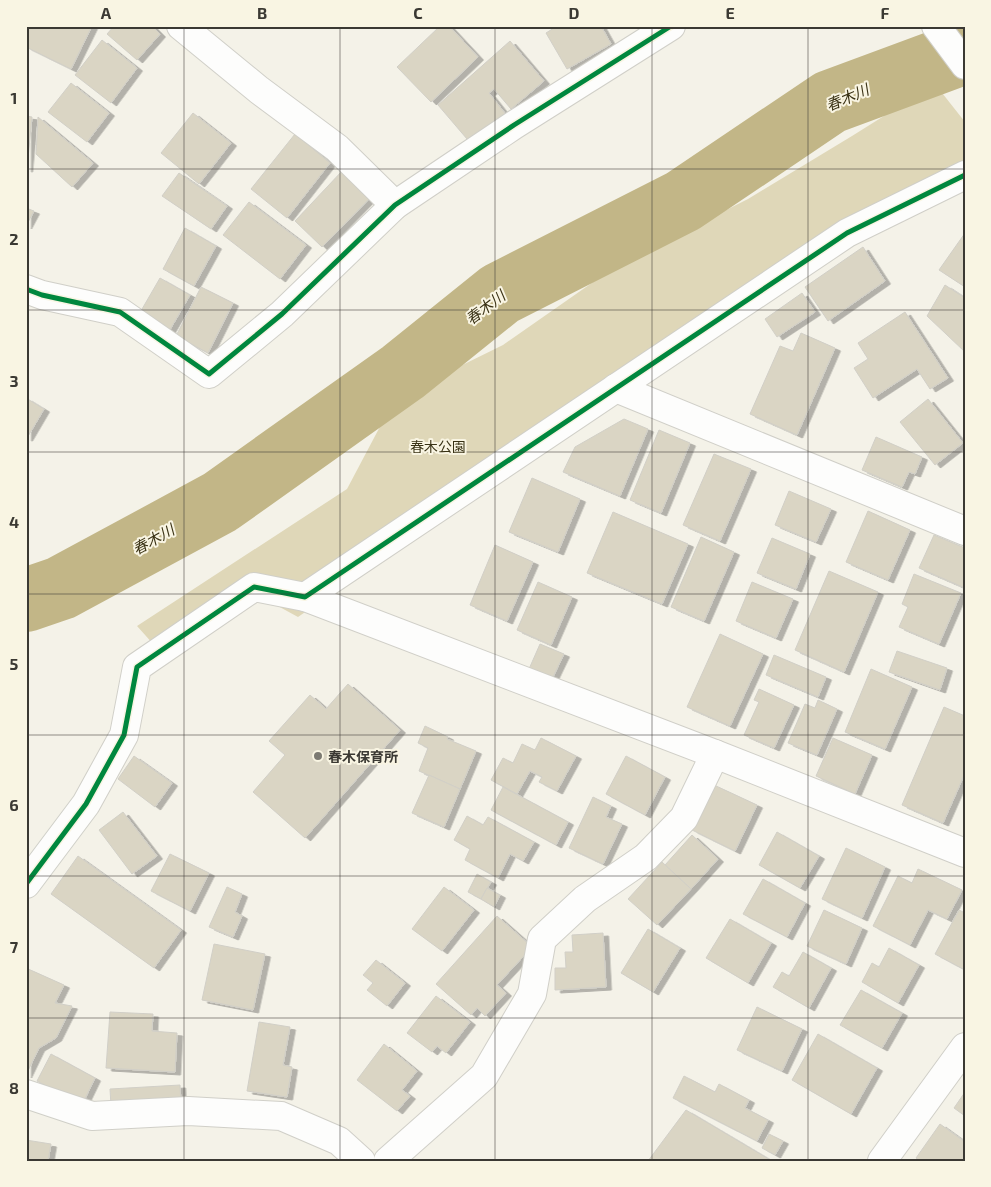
<svg xmlns="http://www.w3.org/2000/svg" width="991" height="1187" font-family="'Exo 2','Noto Sans JP',sans-serif">
<defs>
<filter id="shadow"><feDropShadow dx="5.5" dy="3" stdDeviation="0" flood-color="#0004"/></filter>
</defs>
<rect width="100%" height="100%" fill="#f4f2e8"/>
<path fill="#dfd7b8" d="M935,84L965,122V184L789,278L298,617L254,593L163,655L137,626L347,489L393,402L440,376L503,345L619,264L748,199L852,136Z"/>
<g fill="none" stroke-linecap="round" stroke-linejoin="round">
<path stroke="#c2b687" stroke-width="64" d="M26,600L61,588L220,502L403,372L500,294L683,201L830,102L965,52"/>
</g>
<g fill="#dad5c4" stroke="#d1cfc7" filter="url(#shadow)">
<path d="M27,26H92L71,69L26,47Z"/>
<path d="M114,26H152L160,34L137,60L107,34Z"/>
<path d="M440,26H449L478,57L431,102L397,67Z"/>
<path d="M557,26H601L611,44L567,69L546,33Z"/>
<path d="M102,40L137,68L111,103L75,75Z"/>
<path d="M510,41L544,81L511,109L494,89L489,93L508,117L473,146L438,105Z"/>
<path d="M71,83L109,113L87,142L48,112Z"/>
<path d="M193,113L231,143L199,184L161,153Z"/>
<path d="M26,116L32,117L27,169H26Z"/>
<path d="M38,117L93,163L72,187L36,154Z"/>
<path d="M295,134L330,163L287,218L251,189Z"/>
<path d="M343,170L371,197L322,247L295,221Z"/>
<path d="M179,173L227,206L211,229L162,196Z"/>
<path d="M249,202L306,245L280,279L223,235Z"/>
<path d="M26,208L34,211L26,226Z"/>
<path d="M185,228L216,246L194,286L163,269Z"/>
<path d="M965,233V287L939,270Z"/>
<path d="M863,247L885,281L828,321L805,287Z"/>
<path d="M160,278L190,295L168,333L138,316Z"/>
<path d="M945,285L965,298V352L927,316Z"/>
<path d="M201,287L233,303L208,353L176,336Z"/>
<path d="M802,293L815,312L777,337L765,319Z"/>
<path d="M905,312L948,378L930,389L917,369L873,398L854,368L868,359L858,343Z"/>
<path d="M801,333L835,348L797,435L750,414L780,346L793,351Z"/>
<path d="M26,398L44,409L27,438H26Z"/>
<path d="M928,399L963,443L935,465L900,422Z"/>
<path d="M624,419L648,429L620,496L563,472L575,447Z"/>
<path d="M659,430L690,443L661,513L630,500Z"/>
<path d="M876,437L922,457L915,474L909,472L902,487L862,470Z"/>
<path d="M714,454L751,469L720,541L683,525Z"/>
<path d="M532,478L580,499L558,552L509,532Z"/>
<path d="M789,491L831,509L816,542L775,525Z"/>
<path d="M868,511L910,530L888,580L846,562Z"/>
<path d="M613,512L688,544L662,604L587,573Z"/>
<path d="M934,535L965,548V588L919,568Z"/>
<path d="M701,537L734,552L704,621L671,607Z"/>
<path d="M772,538L810,554L796,589L757,573Z"/>
<path d="M495,545L533,562L507,621L470,605Z"/>
<path d="M829,571L878,592L844,672L795,650Z"/>
<path d="M914,574L961,593L939,644L899,627L908,607L902,604Z"/>
<path d="M538,582L572,597L551,645L517,630Z"/>
<path d="M752,582L793,599L776,638L736,621Z"/>
<path d="M720,634L763,654L730,726L687,707Z"/>
<path d="M540,644L564,654L552,679L529,669Z"/>
<path d="M897,651L947,668L940,690L889,672Z"/>
<path d="M774,655L826,677L818,697L766,675Z"/>
<path d="M871,669L912,687L885,749L845,732Z"/>
<path d="M348,684L400,730L305,838L253,792L285,755L269,741L310,695L326,709Z"/>
<path d="M759,689L794,705L774,748L744,735L759,702L754,700Z"/>
<path d="M818,700L837,709L817,755L788,743L805,704L815,708Z"/>
<path d="M944,707L965,716V773L943,823L902,805Z"/>
<path d="M425,726L448,737L447,739L476,751L460,789L419,771L428,748L418,743Z"/>
<path d="M541,738L576,756L557,791L539,782L542,777L530,771L517,794L491,780L503,758L513,763L522,744L535,750Z"/>
<path d="M833,738L872,755L855,794L816,776Z"/>
<path d="M134,756L172,783L155,807L118,779Z"/>
<path d="M626,756L665,777L645,815L606,794Z"/>
<path d="M429,775L460,789L444,827L412,813Z"/>
<path d="M714,785L757,805L735,851L692,830Z"/>
<path d="M503,787L568,822L556,845L491,810Z"/>
<path d="M593,797L611,806L606,817L622,824L603,864L569,848Z"/>
<path d="M123,812L157,856L132,874L99,830Z"/>
<path d="M467,816L483,825L488,817L534,842L523,861L510,854L498,878L465,860L470,849L454,840Z"/>
<path d="M777,832L819,856L800,888L759,865Z"/>
<path d="M692,835L718,859L691,889L665,865Z"/>
<path d="M846,848L885,867L862,918L822,899Z"/>
<path d="M170,854L209,873L190,911L151,891Z"/>
<path d="M78,856L181,930L154,968L51,894Z"/>
<path d="M662,862L691,889L657,925L628,899Z"/>
<path d="M918,869L962,890L947,919L928,910L910,945L873,926L898,876L912,883Z"/>
<path d="M477,874L491,882L481,899L468,892Z"/>
<path d="M763,879L805,903L787,937L743,914Z"/>
<path d="M227,887L242,894L235,912L242,916L233,937L209,927Z"/>
<path d="M444,887L474,910L442,951L412,929Z"/>
<path d="M487,888L500,895L494,907L481,899Z"/>
<path d="M965,909V970L935,954L959,910L963,912Z"/>
<path d="M824,910L862,928L846,964L807,946Z"/>
<path d="M497,916L532,947L497,985L506,993L485,1016L477,1008L471,1015L436,984Z"/>
<path d="M730,919L771,943L748,983L706,958Z"/>
<path d="M648,929L680,948L653,992L621,973Z"/>
<path d="M603,933L606,987L555,990V968H566L565,952H573L572,935Z"/>
<path d="M214,944L265,954L253,1010L202,1000Z"/>
<path d="M889,948L919,965L898,1003L862,982L872,963L879,967Z"/>
<path d="M803,952L831,968L809,1008L773,987L782,972L789,976Z"/>
<path d="M376,960L405,983L387,1006L367,990L373,983L363,975Z"/>
<path d="M26,968L64,985L55,1003L72,1006L56,1038L39,1048L26,1075Z"/>
<path d="M861,990L902,1013L882,1048L840,1025Z"/>
<path d="M436,996L470,1022L446,1053L437,1046L432,1052L407,1033Z"/>
<path d="M757,1007L802,1029L782,1071L737,1050Z"/>
<path d="M110,1012L153,1014L152,1031L177,1033L175,1072L106,1068Z"/>
<path d="M259,1022L290,1027L283,1065L292,1067L287,1097L247,1091Z"/>
<path d="M818,1034L877,1068L851,1114L792,1080Z"/>
<path d="M384,1044L417,1071L402,1090L410,1096L397,1111L357,1080Z"/>
<path d="M51,1054L95,1078L82,1105L37,1081Z"/>
<path d="M684,1076L715,1092L719,1084L749,1100L745,1108L768,1120L757,1141L673,1098Z"/>
<path d="M180,1085L181,1103L111,1106L110,1089Z"/>
<path d="M965,1092V1116L954,1108Z"/>
<path d="M686,1110L772,1161H648Z"/>
<path d="M940,1124L965,1142V1161H920L916,1158Z"/>
<path d="M769,1134L783,1141L775,1155L762,1148Z"/>
<path d="M26,1140L51,1144L48,1161H26Z"/>
</g>
<g fill="none" stroke-linecap="round" stroke-linejoin="round">
<g stroke="#d0cfc8" stroke-width="30">
<g id="minor">
<path d="M181,26L259,90L337,148L395,205"/>
<path d="M26,289L42,295L120,312L209,374L282,314L395,205L514,125L671,26"/>
<path d="M616,388L965,531"/>
<path d="M305,597L715,754L965,853"/>
<path d="M26,884L86,804L124,735L137,667L254,587L305,597L847,233L965,175"/>
<path d="M26,1094L92,1116L188,1111L281,1116L339,1141L361,1161"/>
<path d="M388,1161L484,1076L532,994L542,939L585,899L646,857L684,818L715,754"/>
<path d="M882,1161L965,1047"/>
</g>
</g>
<g stroke="#d0cfc8" stroke-width="30">
<path id="major" d="M936,26L965,65"/>
</g>
<use href="#minor" stroke="#fdfdfc" stroke-width="28"/>
<use href="#major" stroke="#fdfdfc" stroke-width="28"/>
<g stroke="#f9f5e3" stroke-width="8">
<g id="cycleway">
<path d="M26,289L42,295L120,312L209,374L282,314L395,205L514,125L671,26"/>
<path d="M26,884L86,804L124,735L137,667L254,587L305,597L847,233L965,175"/>
</g>
</g>
<use href="#cycleway" stroke="#00873e" stroke-width="5"/>
</g>
<path fill="none" stroke="#3b3933" stroke-width="1" stroke-opacity="0.55" d="M184,26V1161M340,26V1161M495,26V1161M652,26V1161M808,26V1161M26,169H965M26,310H965M26,452H965M26,594H965M26,735H965M26,876H965M26,1018H965"/>
<circle fill="#7c7a72" stroke="#f9f5e3" stroke-width="2" cx="318" cy="756" r="5"/>
<g text-anchor="middle" dominant-baseline="central" stroke-width="4" stroke-linejoin="round" paint-order="stroke">
<g font-size="14" fill="#393215" stroke="#f9f5e3">
<text x="438" y="446">春木公園</text>
</g>
<g font-size="14" font-weight="bold" fill="#3b3933" stroke="#f9f5e3" text-anchor="start">
<text x="328" y="756">春木保育所</text>
</g>
<g font-size="15" font-style="italic" fill="#3a3215" stroke="#f9f5e3">
<text transform="translate(847 97) rotate(-23)">春木川</text>
<text transform="translate(485 307) rotate(-37)">春木川</text>
<text transform="translate(153 539) rotate(-29)">春木川</text>
</g>
</g>
<rect width="991" height="1187" fill="none" stroke="#f9f5e3" stroke-width="55"/>
<rect x="28" y="28" width="936" height="1132" fill="none" stroke="#3b3933" stroke-width="2"/>
<g font-size="16" text-anchor="middle" font-weight="bold" fill="#3b3933">
<text x="106" y="19">A</text>
<text x="262" y="19">B</text>
<text x="418" y="19">C</text>
<text x="574" y="19">D</text>
<text x="730" y="19">E</text>
<text x="885" y="19">F</text>
<text x="14" y="104">1</text>
<text x="14" y="245">2</text>
<text x="14" y="387">3</text>
<text x="14" y="528">4</text>
<text x="14" y="670">5</text>
<text x="14" y="811">6</text>
<text x="14" y="953">7</text>
<text x="14" y="1094">8</text>
</g>
</svg>
